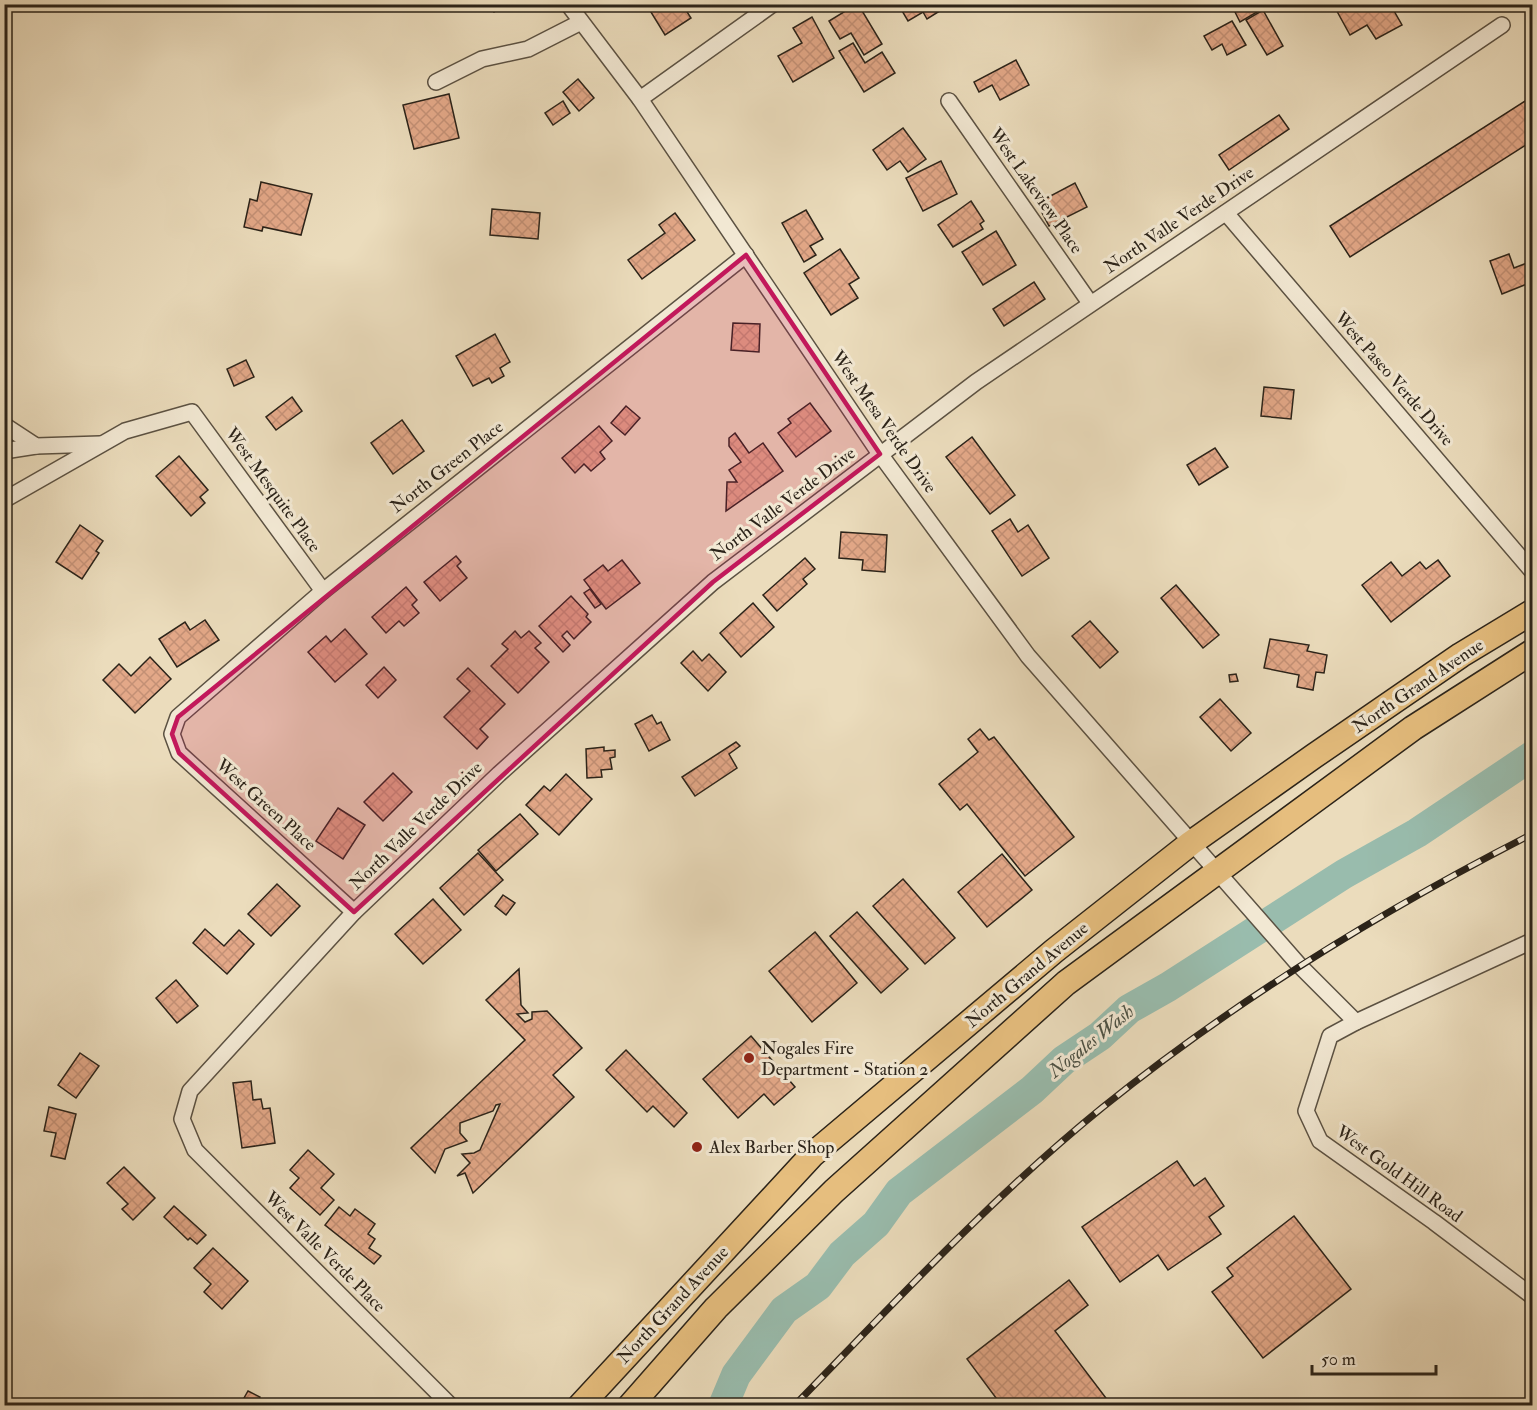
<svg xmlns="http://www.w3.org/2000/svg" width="1537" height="1410" font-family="'IM FELL Double Pica',serif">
<defs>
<pattern id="building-cross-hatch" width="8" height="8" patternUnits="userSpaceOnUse" patternTransform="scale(1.5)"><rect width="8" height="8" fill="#e3a888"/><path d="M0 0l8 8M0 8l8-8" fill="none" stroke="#c39075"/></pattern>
</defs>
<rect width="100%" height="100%" fill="#ebdcbc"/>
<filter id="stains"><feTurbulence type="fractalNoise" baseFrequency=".00333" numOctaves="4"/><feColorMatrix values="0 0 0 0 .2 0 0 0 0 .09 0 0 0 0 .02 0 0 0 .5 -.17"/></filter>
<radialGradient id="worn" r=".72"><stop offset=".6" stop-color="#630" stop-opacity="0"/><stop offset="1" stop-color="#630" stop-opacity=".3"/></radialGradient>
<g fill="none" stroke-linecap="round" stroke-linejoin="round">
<path stroke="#99bcad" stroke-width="30" d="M723,1406L736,1375L784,1310L818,1286L842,1254L876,1224L899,1192L1032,1090L1064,1060L1100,1036L1129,1009L1168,987L1344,874L1417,833L1532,756"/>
</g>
<g fill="url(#building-cross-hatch)" stroke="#2b2319" stroke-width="1.5">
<path d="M489,4H506L494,12Z"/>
<path d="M646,4H682L691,18L665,35Z"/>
<path d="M840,4H858L882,44L864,55L851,33L840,39L829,21L844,12Z"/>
<path d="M898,4H951L927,19L923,12L908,21Z"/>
<path d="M1231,4H1253L1257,12L1240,22Z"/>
<path d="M1333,4H1390L1402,25L1376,39L1367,25L1350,35Z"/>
<path d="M1263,10L1283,46L1267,55L1246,20Z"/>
<path d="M812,17L834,58L793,82L778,56L802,43L793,28Z"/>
<path d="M1232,21L1246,45L1227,55L1222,44L1212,50L1204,36Z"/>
<path d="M853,43L865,63L882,52L895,73L864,92L839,51Z"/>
<path d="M1016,60L1029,85L1000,100L992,85L979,92L974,82Z"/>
<path d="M578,79L594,98L579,111L563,92Z"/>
<path d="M449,94L459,138L414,149L403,105Z"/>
<path d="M563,101L570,113L553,125L545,113Z"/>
<path d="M1525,101L1532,113V141L1350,257L1330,226Z"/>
<path d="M1279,115L1289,129L1229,170L1219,155Z"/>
<path d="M903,128L926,159L908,172L900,161L887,170L873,150Z"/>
<path d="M941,161L957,194L923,211L906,178Z"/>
<path d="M261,182L312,194L301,235L263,227L262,231L244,227L250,199L257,201Z"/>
<path d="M1075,183L1087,207L1049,226L1037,203Z"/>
<path d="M971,201L984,221L980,224L983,229L953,247L938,225Z"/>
<path d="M492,209L540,213L538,239L490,235Z"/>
<path d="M806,210L823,239L810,246L816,255L804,262L782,223Z"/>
<path d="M675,213L695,240L642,279L628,260L665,233L659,225Z"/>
<path d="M996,231L1016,265L983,285L962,252Z"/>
<path d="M840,249L859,278L849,284L858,298L831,315L804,273Z"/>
<path d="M1509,254L1514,268L1532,261V282L1502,294L1490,261Z"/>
<path d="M1034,282L1045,299L1004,326L993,309Z"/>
<path d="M733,323L760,324L759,352L731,350Z"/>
<path d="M495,334L510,362L500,368L504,376L492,383L489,378L473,386L456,356Z"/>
<path d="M246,360L254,377L234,386L227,369Z"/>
<path d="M1264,387L1294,390L1291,419L1261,416Z"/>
<path d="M292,397L302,411L276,430L266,417Z"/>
<path d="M810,403L831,431L796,457L778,433L791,423L788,419Z"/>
<path d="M626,406L640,418L625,435L611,423Z"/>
<path d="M402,420L424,451L393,474L371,443Z"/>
<path d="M599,426L612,441L600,452L605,459L591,471L584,464L575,473L562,458Z"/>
<path d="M735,433L749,453L763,443L783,471L726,511L727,482H737L729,470L741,462L729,446V438Z"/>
<path d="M972,437L1015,495L990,514L946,457Z"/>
<path d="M1215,448L1228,467L1199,485L1187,465Z"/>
<path d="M179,456L208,490L200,497L205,503L191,516L156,476Z"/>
<path d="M1010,519L1018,532L1028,525L1049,558L1022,576L992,531Z"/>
<path d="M80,525L103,541L96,551L99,553L82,579L56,562Z"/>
<path d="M841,532L887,535L885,572L862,570L863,560L839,558Z"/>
<path d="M456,556L461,562L457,566L467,578L440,601L424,582Z"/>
<path d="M805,558L815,569L803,579L807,584L777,611L763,595Z"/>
<path d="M622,560L640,583L606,609L584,580L603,565L608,571Z"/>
<path d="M1438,560L1450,576L1391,622L1362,585L1391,562L1402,576L1420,562L1426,569Z"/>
<path d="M1176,585L1219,635L1203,648L1161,598Z"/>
<path d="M406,587L417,600L412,605L419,613L404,626L399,621L386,633L372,617Z"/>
<path d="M590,589L601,604L595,608L584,593Z"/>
<path d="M571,596L588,614L586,617L591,622L574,639L567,631L562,636L570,645L563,652L539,626Z"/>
<path d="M753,603L774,627L741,657L720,633Z"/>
<path d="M205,620L219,640L177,667L159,639L185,622L190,630Z"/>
<path d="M1090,621L1118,652L1100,668L1072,636Z"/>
<path d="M345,629L367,654L335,682L308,652L326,636L331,642Z"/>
<path d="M515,631L521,638L529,631L541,643L535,648L549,662L518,693L491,666L508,649L502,644Z"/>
<path d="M1270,639L1309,645L1307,651L1327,655L1324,673L1316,672L1313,690L1297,687L1299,675L1264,668Z"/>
<path d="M693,651L702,661L709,654L726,672L708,691L681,663Z"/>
<path d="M150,657L171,679L135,713L103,680L119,664L131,676Z"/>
<path d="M384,667L396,680L378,698L366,685Z"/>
<path d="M468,668L505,704L480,729L488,737L477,749L444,717L470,691L457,679Z"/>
<path d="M1236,674L1238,681L1230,682L1229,675Z"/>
<path d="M1220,699L1251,733L1231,751L1200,717Z"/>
<path d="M652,715L657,724L661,722L670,740L649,751L635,724Z"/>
<path d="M980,729L989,740L994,737L1074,837L1025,876L967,804L960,810L939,784L978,752L968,739Z"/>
<path d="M736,742L740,746L729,754L737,768L695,796L682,777Z"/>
<path d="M604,747V751L615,750V757L610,758L612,769L601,770L602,777L587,778L586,749Z"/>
<path d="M393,773L412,792L383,821L364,802Z"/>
<path d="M566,774L592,799L559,835L526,805L544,786L550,791Z"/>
<path d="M338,808L365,825L343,859L316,841Z"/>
<path d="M520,814L538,834L496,871L478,850Z"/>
<path d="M478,853L503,880L464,915L440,888Z"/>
<path d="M1002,854L1032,890L987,927L958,892Z"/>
<path d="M903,879L955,938L925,964L873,906Z"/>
<path d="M277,884L300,906L271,936L248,914Z"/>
<path d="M503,895L515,903L506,915L495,906Z"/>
<path d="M433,899L461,930L423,964L395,934Z"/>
<path d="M857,912L908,969L881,993L830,936Z"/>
<path d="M205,929L224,946L239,930L254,944L227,974L193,943Z"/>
<path d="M815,932L857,983L812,1022L769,971Z"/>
<path d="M519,969L521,1005L528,1013L517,1014L525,1022L532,1019V1012L547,1011L582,1048L553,1075L574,1097L473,1193L465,1173L457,1176L470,1163L462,1154L474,1153L480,1150L500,1104L496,1105L493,1111L460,1123V1133L467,1141L445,1149L435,1173L411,1148L525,1040L486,1000Z"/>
<path d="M176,980L198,1006L177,1023L156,998Z"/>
<path d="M751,1036L795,1087L774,1105L764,1094L738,1118L703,1079Z"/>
<path d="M626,1050L687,1113L674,1127L653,1106L647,1112L606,1070Z"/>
<path d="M80,1053L99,1066L76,1098L58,1085Z"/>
<path d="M251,1081L253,1100L261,1099L263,1109L270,1108L275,1143L242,1148L233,1083Z"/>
<path d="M49,1107L76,1114L65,1159L51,1156L56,1133L44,1131Z"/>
<path d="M308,1150L334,1174L321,1188L334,1200L320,1215L290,1188L299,1178L290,1170Z"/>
<path d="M1177,1161L1194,1186L1205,1178L1224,1206L1209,1217L1221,1234L1168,1270L1158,1255L1120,1282L1082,1227Z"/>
<path d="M124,1167L155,1198L133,1220L122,1209L128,1204L107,1183Z"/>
<path d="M174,1206L206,1235L197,1244L190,1238L188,1240L164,1217Z"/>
<path d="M339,1207L350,1216L355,1209L375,1224L368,1234L375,1239L369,1248L381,1256L374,1264L325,1225Z"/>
<path d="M1294,1216L1351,1289L1263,1358L1212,1292L1233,1276L1227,1268Z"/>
<path d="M213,1248L248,1281L222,1309L204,1292L211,1284L194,1268Z"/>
<path d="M1069,1280L1088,1305L1055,1331L1112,1406H1002L967,1359Z"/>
<path d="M248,1391L260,1397L256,1406H248L250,1402L244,1398Z"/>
</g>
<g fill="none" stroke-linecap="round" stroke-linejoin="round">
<g stroke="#5b5142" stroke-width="18">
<g id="street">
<path d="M568,4L640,99L880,454L1028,656L1299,965L1356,1022"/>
<path d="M436,82L482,59L528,49L581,22"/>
<path d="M640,99L773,4"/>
<path d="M949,101L1090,303"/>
<path d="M1226,213L1532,571"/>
<path d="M4,425L36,446L100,444"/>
<path d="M4,451L36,446"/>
<path d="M4,500L125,431L192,412L323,591"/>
<path d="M354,912L179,753L172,734L178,717L323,591L746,255"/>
<path d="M1532,941L1356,1022L1330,1036L1306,1111L1320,1141L1434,1222L1532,1296"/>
<path d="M451,1406L195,1150L182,1119L190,1091L354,912L499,774L713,582L976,382L1502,25"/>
</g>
</g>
<g stroke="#2b2319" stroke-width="27">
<g id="primary">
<path d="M580,1406L812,1155L1054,951L1191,843L1314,756L1461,655L1532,612"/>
<path d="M630,1406L716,1308L834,1191L1066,983L1413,728L1532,652"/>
</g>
</g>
<use href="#street" stroke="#f2e8d3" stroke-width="15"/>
<use href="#primary" stroke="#e6be7e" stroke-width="24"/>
<g stroke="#2b2319" stroke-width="7">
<path id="rail" d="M794,1406C894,1303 992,1197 1103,1107C1236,1000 1381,911 1532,834"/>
</g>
<use href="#rail" stroke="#f2e8d3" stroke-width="4.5" stroke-dasharray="14" stroke-linecap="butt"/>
</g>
<path fill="#c2185b" fill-opacity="0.2" stroke="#c2185b" stroke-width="4.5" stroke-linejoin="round" d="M746,255L880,454L713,582L354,912L179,753L172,734L178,717Z"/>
<g fill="#8f2418" stroke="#f2e8d3" stroke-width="2">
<circle cx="749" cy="1058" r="6"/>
<circle cx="697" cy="1147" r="6"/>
</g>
<g text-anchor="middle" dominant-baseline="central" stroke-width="6" stroke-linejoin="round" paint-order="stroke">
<g font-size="18" fill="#2b2319" stroke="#f2e8d3">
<text transform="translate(1036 191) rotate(55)">West Lakeview Place</text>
<text transform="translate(1179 220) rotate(-34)">North Valle Verde Drive</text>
<text transform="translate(1394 379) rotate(49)">West Paseo Verde Drive</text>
<text transform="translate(884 422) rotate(55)">West Mesa Verde Drive</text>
<text transform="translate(447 467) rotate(-38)">North Green Place</text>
<text transform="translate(273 490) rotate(54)">West Mesquite Place</text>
<text transform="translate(783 504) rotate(-37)">North Valle Verde Drive</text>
<text transform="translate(1418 686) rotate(-34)">North Grand Avenue</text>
<text transform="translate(266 805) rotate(42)">West Green Place</text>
<text transform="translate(416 826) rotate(-44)">North Valle Verde Drive</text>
<text transform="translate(1027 975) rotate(-40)">North Grand Avenue</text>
<text transform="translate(1399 1174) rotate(36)">West Gold Hill Road</text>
<text transform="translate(325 1252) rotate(45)">West Valle Verde Place</text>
<text transform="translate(673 1305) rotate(-47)">North Grand Avenue</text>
</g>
<g font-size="18" fill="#2b2319" stroke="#f2e8d3" text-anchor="start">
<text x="761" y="1048">Nogales Fire<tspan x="761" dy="21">Department - Station 2</tspan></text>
<text x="709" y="1147">Alex Barber Shop</text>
</g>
<g font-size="20" font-style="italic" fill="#4c5145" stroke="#f2e8d3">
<text transform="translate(1091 1041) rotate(-39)">Nogales Wash</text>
</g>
</g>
<rect width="1537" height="1410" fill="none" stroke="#ebdcbc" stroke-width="24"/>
<rect x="6" y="6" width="1525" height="1398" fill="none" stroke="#2b2319" stroke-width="3"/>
<rect x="12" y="12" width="1513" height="1386" fill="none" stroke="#2b2319" stroke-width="1.5"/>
<path d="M1312 1365v9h124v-9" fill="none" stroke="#2b2319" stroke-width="3"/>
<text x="1321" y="1365" font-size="18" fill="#2b2319" stroke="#f2e8d3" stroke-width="4.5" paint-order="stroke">50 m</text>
<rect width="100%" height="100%" filter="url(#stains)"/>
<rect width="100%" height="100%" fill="url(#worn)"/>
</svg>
